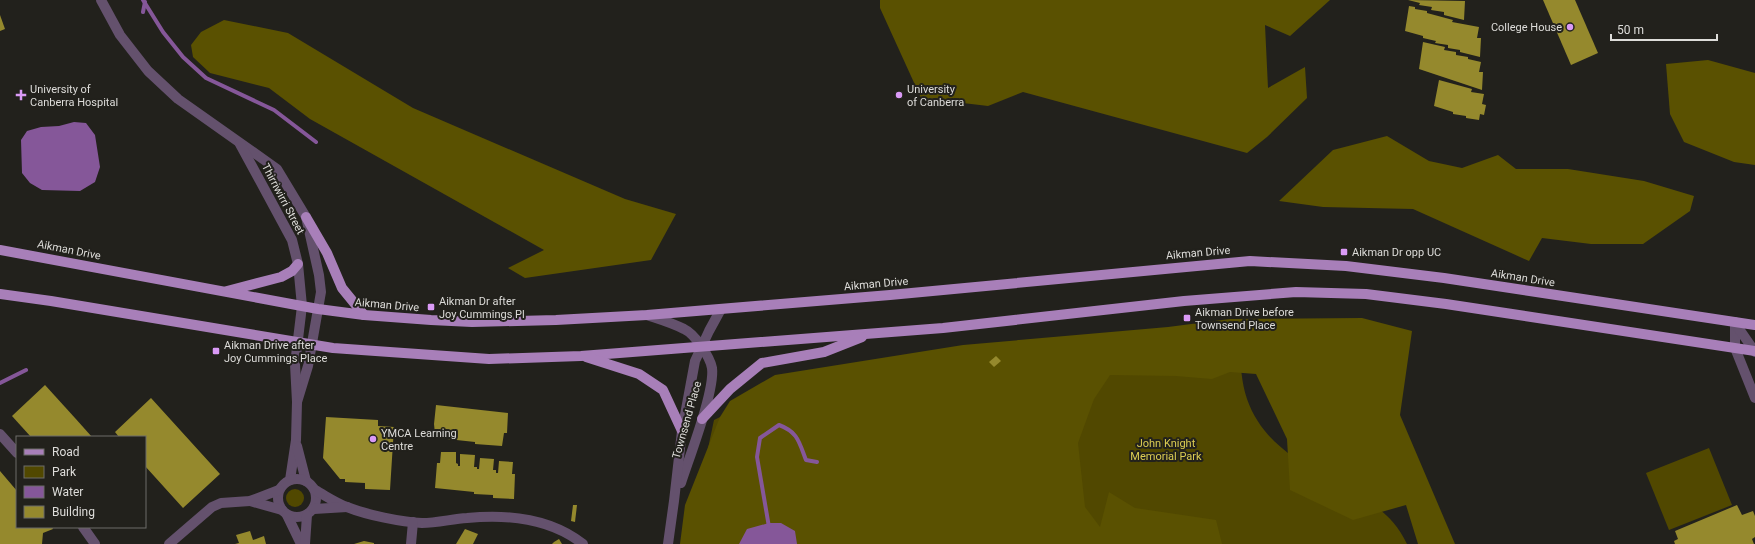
<svg xmlns="http://www.w3.org/2000/svg" width="1755" height="544" font-family="Roboto,sans-serif">
<rect width="100%" height="100%" fill="#22211c"/>
<g fill="#514800">
<path d="M1239,347C1241,364 1241,382 1247,399C1264,448 1311,468 1353,493C1378,507 1394,517 1407,544H691L695,510L714,420L772,392Z"/>
<path d="M1709,448L1732,505L1669,530L1646,473Z"/>
<circle cx="295" cy="498" r="9"/>
</g>
<g fill="#5a5101">
<path d="M880,0H1330L1290,36L1265,25L1268,88L1305,67L1307,98L1267,137L1247,153L1023,92L988,106L921,98L880,8Z"/>
<path d="M224,20L288,33L413,108L625,199L676,214L651,260L525,278L508,268L544,250L310,119L269,88L210,73L193,57L191,45L201,32Z"/>
<path d="M1708,60L1755,73V165L1734,162L1684,142L1670,114L1666,64Z"/>
<path d="M1387,136L1429,161L1462,168L1498,155L1516,169H1568L1644,181L1694,196L1690,211L1643,244H1591L1542,238L1529,261L1413,209L1323,207L1279,201L1333,150Z"/>
<path d="M1362,318L1412,331L1400,415L1455,544H1418L1406,505L1353,520L1290,490L1287,439L1256,374L1230,372L1212,379L1176,376L1110,375L1094,399L1078,443L1085,507L1100,527L1109,492L1135,508L1216,520L1222,544H680L685,505L720,417L730,401L775,375L963,345L1168,327L1230,319Z"/>
</g>
<g fill="#855799">
<path d="M74,122L86,123L95,135L100,167L95,182L80,191L42,190L30,183L22,173L21,140L27,131L41,127L59,126Z"/>
<path d="M769,523H781L795,531L797,544H739L747,529Z"/>
</g>
<g fill="none" stroke-linecap="round" stroke-linejoin="round">
<g stroke="#855799" stroke-width="4">
<path d="M143,0L163,32L183,57L206,78L274,110L316,142"/>
<path d="M143,12L145,2"/>
<path d="M0,383L26,370"/>
<path d="M769,527L757,457L760,438L779,425C798,432 799,442 806,460L817,462"/>
</g>
</g>
<g fill="#95892d">
<path d="M1408,0L1465,1L1464,20L1444,15V12L1431,10L1432,7L1419,5L1420,3Z"/>
<path d="M1543,0H1575L1598,53L1571,65Z"/>
<path d="M1409,6L1415,7V9L1427,11V13L1453,20L1452,22L1479,27L1477,38H1481L1480,57L1460,52V50L1448,48V45L1435,43L1436,41L1423,38V36L1405,31Z"/>
<path d="M0,15L5,29L0,31Z"/>
<path d="M1423,42L1445,47L1444,50L1456,52V55L1468,57V59L1481,62L1479,72H1483L1482,90L1419,69Z"/>
<path d="M1439,80L1472,89L1471,92L1484,94L1482,104L1486,105L1484,115L1480,114L1479,120L1466,118V116L1453,114V112L1434,106Z"/>
<path d="M996,356L1001,361L994,367L989,362Z"/>
<path d="M45,385L75,418L92,437H31L12,416Z"/>
<path d="M151,398L220,474L183,508L145,466V437H119L115,432Z"/>
<path d="M436,405L508,413L507,433H504L502,446L475,444V442L438,438V435L435,434L434,424Z"/>
<path d="M326,417L378,420V426L394,427L390,490L365,489V483L345,482V479H340L323,458Z"/>
<path d="M441,452H456V463L458,464V466H460V454L475,455L474,467H477V469H479L480,458L494,459L493,470H496V473H498L499,461L513,462L512,474H515L514,499L493,498V495L474,494V492L435,488L437,463H440Z"/>
<path d="M0,471L17,491V527H52L53,529L43,533L42,544H0Z"/>
<path d="M573,505H577L575,522L571,521Z"/>
<path d="M1737,505L1742,515L1753,511L1755,516V537L1752,539L1754,544H1675L1674,541L1678,539L1675,531Z"/>
<path d="M465,529L478,534L473,544H456Z"/>
<path d="M250,531L253,540L264,536L266,544H235L239,543L236,535Z"/>
<path d="M559,539L562,544H552L554,542Z"/>
<path d="M364,541L374,543V544H354Z"/>
</g>
<g fill="none" stroke-linecap="round" stroke-linejoin="round">
<g stroke="#64516d" stroke-width="10">
<path d="M101,0L120,35L148,71L178,99L277,169L306,217L319,275L321,292L308,366L297,402"/>
<path d="M240,144L292,240L298,264L302,306L295,364L297,402L296,440L290,480"/>
<path d="M647,315C659,319 673,323 684,329C695,334 710,357 712,368C715,391 689,458 681,483"/>
<path d="M1735,322V348L1755,398"/>
<path d="M1735,323L1755,352"/>
<path d="M0,434L17,453"/>
<path d="M297,446L306,481"/>
<circle cx="297" cy="498" r="19"/>
<path d="M315,490C326,496 336,503 347,507C367,515 401,522 422,523C437,523 452,519 467,518C508,514 550,518 583,544"/>
<path d="M250,501L282,510"/>
<path d="M314,509L347,507"/>
<path d="M287,515L301,544"/>
<path d="M83,527L95,544"/>
<path d="M169,544L212,507L221,503L250,501L279,490"/>
<path d="M305,544L307,515"/>
<path d="M411,544L413,522"/>
<path d="M668,544L674,501L682,431L695,361L709,331L721,309"/>
</g>
<g stroke="#a87fb9" stroke-width="10">
<path d="M306,217L327,253L342,288L364,315"/>
<path d="M0,250L318,309L364,315L431,320L472,322L556,320L647,315L890,295L1250,261L1346,266L1444,278L1755,325"/>
<path d="M227,291L281,277L292,271L298,264"/>
<path d="M0,294L51,301L333,348L489,359L581,356L943,328L1184,301L1296,292L1366,294L1446,304L1755,351"/>
<path d="M586,357L639,374L663,390L682,431"/>
<path d="M702,419L730,389L762,363L824,352L862,337"/>
</g>
</g>
<g fill="#da9af6" stroke="#22211c" stroke-width="1.5">
<circle cx="1570" cy="27" r="4"/>
<path d="M19 89h4v4h4v4h-4v4h-4v-4h-4v-4h4z"/>
<circle cx="899" cy="95" r="4"/>
<rect x="1340" y="248" width="8" height="8" rx="2"/>
<rect x="427" y="303" width="8" height="8" rx="2"/>
<rect x="1183" y="314" width="8" height="8" rx="2"/>
<rect x="212" y="347" width="8" height="8" rx="2"/>
<circle cx="373" cy="439" r="4"/>
</g>
<g text-anchor="middle" dominant-baseline="central" stroke-width="4" stroke-linejoin="round" paint-order="stroke">
<g font-size="11" fill="#dddcd9" stroke="#22211c" text-anchor="start">
<text x="1562" y="27" text-anchor="end">College House</text>
<text x="30" y="89">University of<tspan x="30" dy="13">Canberra Hospital</tspan></text>
<text x="907" y="89">University<tspan x="907" dy="13">of Canberra</tspan></text>
<text x="1352" y="252">Aikman Dr opp UC</text>
<text x="439" y="301">Aikman Dr after<tspan x="439" dy="13">Joy Cummings Pl</tspan></text>
<text x="1195" y="312">Aikman Drive before<tspan x="1195" dy="13">Townsend Place</tspan></text>
<text x="224" y="345">Aikman Drive after<tspan x="224" dy="13">Joy Cummings Place</tspan></text>
<text x="381" y="433">YMCA Learning<tspan x="381" dy="13">Centre</tspan></text>
</g>
<g font-size="11" fill="#dddcd9" stroke="#22211c">
<text transform="translate(283 199) rotate(62)">Thirriwirri Street</text>
<text transform="translate(69 250) rotate(11)">Aikman Drive</text>
<text transform="translate(1198 253) rotate(-5)">Aikman Drive</text>
<text transform="translate(1523 278) rotate(9)">Aikman Drive</text>
<text transform="translate(876 284) rotate(-5)">Aikman Drive</text>
<text transform="translate(387 305) rotate(5)">Aikman Drive</text>
<text transform="translate(687 420) rotate(-74)">Townsend Place</text>
</g>
<g font-size="11" fill="#dbcc52" stroke="#22211c">
<text x="1166" y="443">John Knight<tspan x="1166" dy="13">Memorial Park</tspan></text>
</g>
</g>
<rect x="16" y="436" width="130" height="92" fill="#22211c" stroke="#6d6c68"/>
<rect x="24" y="449" width="20" height="6" fill="#a87fb9" stroke="#6d6c68"/>
<text x="52" y="456" font-size="12" fill="#dddcd9">Road</text>
<rect x="24" y="466" width="20" height="12" fill="#514800" stroke="#6d6c68"/>
<text x="52" y="476" font-size="12" fill="#dddcd9">Park</text>
<rect x="24" y="486" width="20" height="12" fill="#855799" stroke="#6d6c68"/>
<text x="52" y="496" font-size="12" fill="#dddcd9">Water</text>
<rect x="24" y="506" width="20" height="12" fill="#95892d" stroke="#6d6c68"/>
<text x="52" y="516" font-size="12" fill="#dddcd9">Building</text>
<path d="M1611 34v6h106v-6" fill="none" stroke="#dddcd9" stroke-width="2"/>
<text x="1617" y="34" font-size="12" fill="#dddcd9" stroke="#22211c" stroke-width="3" paint-order="stroke">50 m</text>
</svg>
